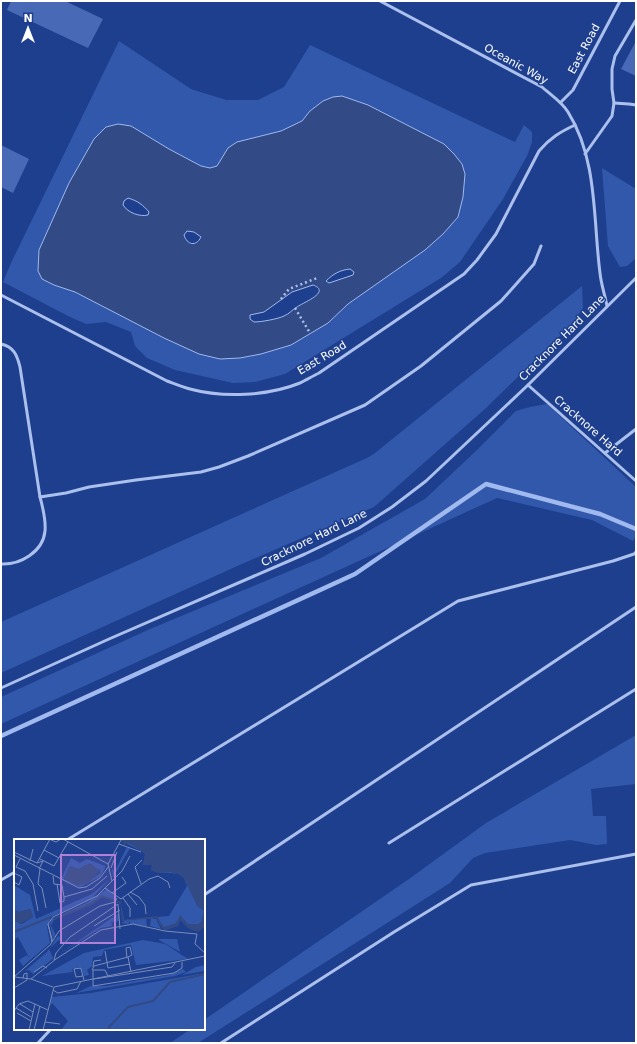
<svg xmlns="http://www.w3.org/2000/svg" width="637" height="1044" font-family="'DejaVu Sans',sans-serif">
<rect width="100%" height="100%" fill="#1e3f8e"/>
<g fill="#3258ac" fill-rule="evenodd">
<path d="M119,41L191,89L226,100H258L284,87L310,45L515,142L524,125L532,132V142L527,156L503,199L460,262L441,278L285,374L255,382L233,383L175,370L147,358L135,346L131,332L106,322L86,324L68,316L3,282L11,263ZM342,96L368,105L444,144L458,217L443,234L425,250L348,304L328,323L291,345L261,354L240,358L220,359L164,338L75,292L54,285L38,271L39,250L69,183L94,139L106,127L131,126L169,149L201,166L210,168L217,167L237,142L281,131L302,121L310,111Z"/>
<path d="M602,168L636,189V258L627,266L620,267L608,246Z"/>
<path d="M582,286L583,308L573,323L486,408L374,507L244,563L1,673V622L369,457L375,453Z"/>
<path d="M547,404L636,487V536L633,541L592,520L497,498L1,724V697L150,629L321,558L425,499L478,449L516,411L530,407Z"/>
<path d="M636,735V784L591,789L593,816H606L607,844L596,845L570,840L485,853L473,858L450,883L198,1043H170L191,1029H204V1020L409,879L486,823Z"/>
</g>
<path fill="#324a85" stroke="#a0b9ee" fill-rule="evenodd" d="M342,96L368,105L444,144L454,154L462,164L465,174L463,197L458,217L443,234L425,250L348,304L328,323L291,345L261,354L240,358L220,359L199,354L164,338L75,292L54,285L42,279L38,271L39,250L69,183L94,139L106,127L118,124L131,126L169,149L201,166L210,168L217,166L228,148L237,142L281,131L302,121L310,111L323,101L333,97ZM128,198C138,201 143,205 149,212L148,215C140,217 128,213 123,205L124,201ZM187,231L194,232L201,237C196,247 187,245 184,235ZM350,269L354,272L353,275L329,283L326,281C333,274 340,270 350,269ZM313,285C332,292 302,303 297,307C292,310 289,314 284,316C278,319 261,322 254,322L250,319V315L264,312L292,292Z"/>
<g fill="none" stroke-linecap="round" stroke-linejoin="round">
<path stroke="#a0b9ee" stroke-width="4.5" d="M1,736L355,574L486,484L600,514L636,529"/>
</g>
<g fill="#4769b6">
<path d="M11,1H65L103,19L88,48L7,10Z"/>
<path d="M636,41V76L621,69Z"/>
<path d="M1,145L29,159L13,193L1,187Z"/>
</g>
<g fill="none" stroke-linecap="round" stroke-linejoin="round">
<g stroke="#acc0ed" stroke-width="2.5" stroke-dasharray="2 3" stroke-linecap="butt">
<path d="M281,299L289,289L317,278"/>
<path d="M295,308L310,333"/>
</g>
<g stroke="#acc0ed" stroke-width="3">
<path d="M380,1L542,87C551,95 562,102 568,112C598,160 593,220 600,273C601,284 605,295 607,306"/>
<path d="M561,102L573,90L620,1"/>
<path d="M614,103L629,104L636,105"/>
<path d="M585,154L612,116L614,103L612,89V69L615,56L636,20"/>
<path d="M1,295L167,381C175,384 182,387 190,389C223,398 268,396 300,383C306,380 313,376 319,373L464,274L477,260L496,234L539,151C550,138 560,132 575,125"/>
<path d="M1,344C14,347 17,355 20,367L40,497L66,493L89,487L136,480L201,472L219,467L248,456L365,405L421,366L501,301L534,264L541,246"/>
<path d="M528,385L636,481"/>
<path d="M605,453L636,429"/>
<path d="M1,564C20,565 43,552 45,531C46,520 43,508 40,497"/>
<path d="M1,688L109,639L305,554L359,528L392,507L426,481L528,385L636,278"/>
<path d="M67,840L458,601L613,561L634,554L636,552"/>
<path d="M389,843L636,689"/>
<path d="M1,880L15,872"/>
<path d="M204,895L636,607"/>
<path d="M38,1043L51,1029"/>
<path d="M221,1043L394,932L471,885L636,854"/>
</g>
</g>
<g text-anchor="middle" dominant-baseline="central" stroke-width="3" stroke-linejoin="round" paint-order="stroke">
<g font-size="11" fill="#fff" stroke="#1e3f8e">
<text transform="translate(584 49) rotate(-62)">East Road</text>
<text transform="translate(516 64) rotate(29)">Oceanic Way</text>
<text transform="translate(562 338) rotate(-45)">Cracknore Hard Lane</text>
<text transform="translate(322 358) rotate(-31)">East Road</text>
<text transform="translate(588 426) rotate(41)">Cracknore Hard</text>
<text transform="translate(314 538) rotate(-26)">Cracknore Hard Lane</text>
</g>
</g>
<g transform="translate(14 839)">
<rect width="191" height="191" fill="#1e3f8e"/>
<path d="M104,0H149L187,26L191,88L181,92L166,81L164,87L151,91L148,89L142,79L138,80H142L147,90L136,87L137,80H132L133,87L116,85V82L114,85L107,84L111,82H108L107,64L110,81L155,77L173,47L170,39L163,34H144L137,31L138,26H129L131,16L129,13ZM113,8L116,9L99,39L98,30L101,32ZM57,19L66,24L73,20L91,27V29L86,38L66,48L47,40ZM72,26L86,31V34L74,43L64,46L50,40L55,28L65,30ZM96,40L78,59L37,78L33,88L36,104L9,127L5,121L13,116L16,120L4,98L0,101V81L8,85L19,78L16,70L5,73L0,71V46L16,56L22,80L78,55ZM93,50L102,58L100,62L89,58L40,81L37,86L42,97L39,99L36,85L38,80L74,63ZM105,74V82L97,83L98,87L87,89L44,116ZM44,97L47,99L35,110L39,119L35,123L19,135L15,131L11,132L33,113ZM163,100L166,113L145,101V100ZM129,101L151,105L174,120L122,126L117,106L90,111L88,117L79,118L78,127L73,131L75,136L70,137L67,128L58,130L59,133L28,137L70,114ZM191,126V132L168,136L182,128ZM169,130L172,133L161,137L62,154L77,147H92L154,136ZM191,134V191H47L54,182L38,164L36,167L38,158L77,154Z" fill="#3258ac" fill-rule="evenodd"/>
<path d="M104,0H191V88L184,93L174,89L166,81L164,87L151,91L148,89L142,79L108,82L107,64L110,81L143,77L150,88L162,84L166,76L174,85H184L187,83L190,72L183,67L170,39L163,34L160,36L158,33L144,34L137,31L138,26H129L131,16L129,13L115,4L110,6L108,1ZM76,24L86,32L75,43L65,46L50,40L56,27L65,30ZM17,70L19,78L6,85L0,81V71L5,73Z" fill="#324a85"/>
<path fill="none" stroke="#324a85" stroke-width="2" d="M40,80L77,65L88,57L107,64M0,93L37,78M96,191L95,188L114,168L139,162L156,143L191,135"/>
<path fill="none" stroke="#788cbb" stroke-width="1" d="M35,0L42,3L47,0M49,0L94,25L98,42M105,5L127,13M30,11L45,19M0,13L23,24L36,0M0,16L65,49L72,48L86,39L95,27M6,20L2,28L11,32L19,45L24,72M26,20L40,27L54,3M16,22L19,10M23,24L29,22L25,30M94,25L107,1M97,29L103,13M26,30L24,45L28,49L32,69M0,34L8,38L5,46L0,43M39,37L40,45L48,46L50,58L78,50L93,37M43,45L46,64L50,62V58M127,45L121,28L128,21M91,49L107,60L135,40L144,37L154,43L156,49M116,53L125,58L131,66L132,75M98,54L112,44L108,38M114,55L123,66M109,59L116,69V78M34,85L39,78L83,57L108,32L116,17M80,87L106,71M38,103L45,92L86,67L101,63L103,59M91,112L94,129L116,125M113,119L112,109L116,108L118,116L114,118M40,121L42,114L56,98L104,65L106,90M79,128L80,122L87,121M78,131L80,127L114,118L117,133M20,133L29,127L33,129M69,137L62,138L60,130L67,129V130L70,141M94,137L91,131H79V147L160,134L168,129V123M0,138L36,106L38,103V100L34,85L38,103M1,138L17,140L42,120L87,91L119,85L151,92L183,95L181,105L191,114M17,140L39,148M80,140L158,128L161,124M0,149L13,141V134L10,135L9,139M39,151L44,154L63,150L67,142M6,165L19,173M2,169L17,178M0,172L5,165L14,162L34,171M3,174L17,182M31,183L46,185M15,191L21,165M20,191L26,167M29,191L40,148L191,117"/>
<path fill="#b080d9" fill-opacity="0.15" stroke="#b080d9" stroke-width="2" d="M47,16H101V104H47Z"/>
<rect width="191" height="191" fill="none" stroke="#fff" stroke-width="2"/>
</g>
<rect width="637" height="1044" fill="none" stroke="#ffffff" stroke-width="4"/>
<g transform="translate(28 28)" stroke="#1e3f8e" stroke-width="3" paint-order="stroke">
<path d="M0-3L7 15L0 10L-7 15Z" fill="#ffffff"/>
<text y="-6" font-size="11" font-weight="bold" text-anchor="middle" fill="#ffffff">N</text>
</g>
</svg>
